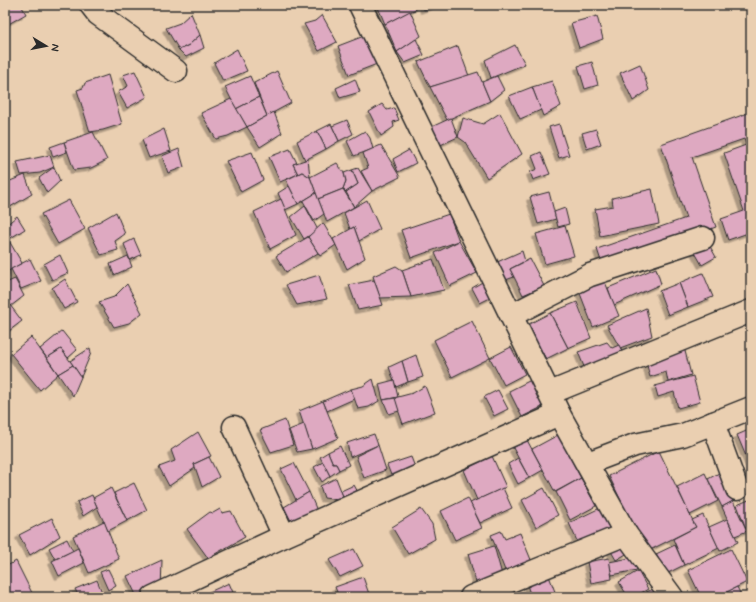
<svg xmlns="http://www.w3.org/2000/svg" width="756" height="602" font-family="Mynerve,sans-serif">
<defs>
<filter id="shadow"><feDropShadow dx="-3.5" dy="3.5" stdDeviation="0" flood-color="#0004"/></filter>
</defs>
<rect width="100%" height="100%" fill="#eacfb1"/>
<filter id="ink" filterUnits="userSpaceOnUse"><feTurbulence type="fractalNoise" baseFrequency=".025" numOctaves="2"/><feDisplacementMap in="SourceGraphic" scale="8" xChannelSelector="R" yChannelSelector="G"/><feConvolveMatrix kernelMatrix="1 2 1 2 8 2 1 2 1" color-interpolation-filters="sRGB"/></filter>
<g filter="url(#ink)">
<g fill="#dea9c1" stroke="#2b2b2b" filter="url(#shadow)">
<path d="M5,5H21L26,14L5,26Z"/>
<path d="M377,5H419L420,7L385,24Z"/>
<path d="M423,5H438L424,10Z"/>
<path d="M410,11L421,36L397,52L385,24Z"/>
<path d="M191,13L200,35L189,45L179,50L166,28L180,23Z"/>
<path d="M322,15L337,42L319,51L304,24L315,21Z"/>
<path d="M597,16L603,39L579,48L571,23Z"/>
<path d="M200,35L204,48L186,57L179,50L189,45Z"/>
<path d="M364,36L377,64L349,75L338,46Z"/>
<path d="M416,39L424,55L405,63L397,52Z"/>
<path d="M515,45L525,64L491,78L485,60Z"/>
<path d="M458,46L469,76L430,87L418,62Z"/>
<path d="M237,49L247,71L223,81L214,63Z"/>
<path d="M592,62L598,85L585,89L578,66Z"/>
<path d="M640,64L649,90L633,101L620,73Z"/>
<path d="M135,71L147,97L127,108L118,92L128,86L123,75Z"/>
<path d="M277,71L291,103L267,116L254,83Z"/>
<path d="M478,72L490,101L447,120L430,87Z"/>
<path d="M108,75L122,124L103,130L90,132L77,90L83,88L85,83Z"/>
<path d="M250,76L259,97L236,109L225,87Z"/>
<path d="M497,76L504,90L490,101L482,82Z"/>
<path d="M355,79L360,92L340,98L336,88Z"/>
<path d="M552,81L561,106L543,116L532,87Z"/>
<path d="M532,87L541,110L520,119L509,96Z"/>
<path d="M259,97L267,116L247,127L236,109Z"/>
<path d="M231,99L247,127L228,136L216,139L201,113Z"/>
<path d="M382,104L387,110L394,108L399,120L393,122L394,127L381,136L369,112Z"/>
<path d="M274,112L282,133L260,147L247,127Z"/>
<path d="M751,112V158L744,139L692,157L716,227L603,267L597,249L686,218L661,144Z"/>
<path d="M500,113L522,154L487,178L465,142L458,137L463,118L483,124Z"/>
<path d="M451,118L458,137L436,147L427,129Z"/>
<path d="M347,120L353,134L339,141L332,126Z"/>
<path d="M331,124L339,141L326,149L317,131Z"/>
<path d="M559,124L569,155L559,158L549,127Z"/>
<path d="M164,129L171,151L149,158L142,140Z"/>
<path d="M596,129L601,144L587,149L582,133Z"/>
<path d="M317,131L326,149L305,160L297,141Z"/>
<path d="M365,131L370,138L373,149L354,156L347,141Z"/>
<path d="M93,132L107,160L91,168L74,170L64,142Z"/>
<path d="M64,142L67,152L53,157L50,147Z"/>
<path d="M381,145L400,177L372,191L361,171L368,168L363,153Z"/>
<path d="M746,145L751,158V232L728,240L721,219L744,211L724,153Z"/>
<path d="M179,149L184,167L168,173L162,156Z"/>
<path d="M290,149L297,163L293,164L298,174L280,182L269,157Z"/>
<path d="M409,150L416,163L398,172L393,159Z"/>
<path d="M252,152L263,180L241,192L226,161Z"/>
<path d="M541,152L550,174L533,180L530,172L537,169L532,156Z"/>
<path d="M50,155L54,167L40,173L21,175L17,162Z"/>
<path d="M308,159L310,177L302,172L298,174L293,164Z"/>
<path d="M337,163L344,173L346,181L343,189L318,199L310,177Z"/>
<path d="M54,167L60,181L47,193L39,178Z"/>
<path d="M358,168L372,191L354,207L346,192L358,184L352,170Z"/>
<path d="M352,170L358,184L346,192L343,189L346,181L344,173Z"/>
<path d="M302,172L310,177L316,193L298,204L286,180Z"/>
<path d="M25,175L32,194L5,210V183Z"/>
<path d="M289,186L298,204L285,210L278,193Z"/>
<path d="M343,189L354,207L327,222L318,199Z"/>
<path d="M652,189L659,224L600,236L595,209L613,206L612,198Z"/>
<path d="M549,192L556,219L538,224L530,197Z"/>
<path d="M316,193L324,214L314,221L303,201Z"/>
<path d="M281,199L296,235L270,249L254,212Z"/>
<path d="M69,200L85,229L58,244L41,214Z"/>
<path d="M367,200L380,229L359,241L354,227L350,229L344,213Z"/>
<path d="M305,206L318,230L304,239L291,217Z"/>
<path d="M565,208L569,224L558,227L554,212Z"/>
<path d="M116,212L125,234L115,241L118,250L101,255L88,228Z"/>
<path d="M449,214L459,241L411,258L401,230Z"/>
<path d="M17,216L25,229L9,239L5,234V226Z"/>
<path d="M323,223L336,245L320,256L308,237Z"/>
<path d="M565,226L574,256L545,264L536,234Z"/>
<path d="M354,227L365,258L347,269L333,239Z"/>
<path d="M5,234L22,263L5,273Z"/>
<path d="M308,237L318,253L286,272L276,256Z"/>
<path d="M134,239L141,255L130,260L124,244Z"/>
<path d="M459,241L477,273L450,286L435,253Z"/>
<path d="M707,241L716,257L702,265L693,249Z"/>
<path d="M522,251L525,261L510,269L514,277L503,281L495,263Z"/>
<path d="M60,255L68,273L52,280L44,264Z"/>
<path d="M128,256L132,267L114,275L110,264Z"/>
<path d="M30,259L41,281L21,289L11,269Z"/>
<path d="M433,259L444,290L411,297L402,270Z"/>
<path d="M530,259L544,286L523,295L510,269Z"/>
<path d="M396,266L402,270L411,297L380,298L373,276Z"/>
<path d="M656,268L661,284L614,305L608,288Z"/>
<path d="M703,273L713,297L688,307L679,283Z"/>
<path d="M319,275L327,299L297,305L286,285Z"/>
<path d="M15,279L24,296L11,306L5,297V283Z"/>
<path d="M65,279L77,302L64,309L52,288Z"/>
<path d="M374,280L383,305L358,310L349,285Z"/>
<path d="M484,281L492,297L480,303L472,288Z"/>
<path d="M605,282L619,316L593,327L579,291Z"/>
<path d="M679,283L688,307L668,315L659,291Z"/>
<path d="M127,284L142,313L129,323L114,327L99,302L114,297Z"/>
<path d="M7,301L22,321L5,334V303Z"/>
<path d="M577,302L591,338L568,348L550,313Z"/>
<path d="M646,308L652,336L620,348L607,325Z"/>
<path d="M550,313L568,348L546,359L527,325Z"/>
<path d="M472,321L490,358L452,377L434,340Z"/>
<path d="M62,331L77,350L68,358L61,349L47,358L40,349Z"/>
<path d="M31,337L58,374L40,390L11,354Z"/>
<path d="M607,342L612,348L619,345L625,358L587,374L578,352Z"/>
<path d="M511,347L525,374L504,385L490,358Z"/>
<path d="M684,347L691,375L668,382L666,372L650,377L645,358Z"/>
<path d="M90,348L91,353L81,377L70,361Z"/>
<path d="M61,349L73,365L58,374L47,358Z"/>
<path d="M416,355L423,377L408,382L402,361Z"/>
<path d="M402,361L408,382L396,387L389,367Z"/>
<path d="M73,365L81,377L73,396L58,374Z"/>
<path d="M693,376L700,402L678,408L674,392L658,397L655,386Z"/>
<path d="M535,378L548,404L522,417L509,391Z"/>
<path d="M373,379L379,401L369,407L358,409L351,389L363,386Z"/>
<path d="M394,380L398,397L383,400L379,384Z"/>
<path d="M425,386L435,412L403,424L394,398L413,393Z"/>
<path d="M351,389L354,399L327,411L323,401Z"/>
<path d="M498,390L508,409L494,416L484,397Z"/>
<path d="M395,398L399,411L389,414L383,400Z"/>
<path d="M323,401L338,438L312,449L299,411Z"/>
<path d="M285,420L293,445L271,452L260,430Z"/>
<path d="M304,424L312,449L297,452L289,430Z"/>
<path d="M751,429V468L737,435Z"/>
<path d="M198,432L211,456L194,464L195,468L169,486L159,467L175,461L171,450Z"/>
<path d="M374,434L378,445L350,457L347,443Z"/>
<path d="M558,435L581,478L555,492L532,449Z"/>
<path d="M527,440L543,470L529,478L513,448Z"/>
<path d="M378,445L386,470L364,478L356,456Z"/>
<path d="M340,446L349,465L339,470L336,464H333L328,452Z"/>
<path d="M659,451L696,527L646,552L609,476Z"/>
<path d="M328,452L333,464H336L339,470L330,476L320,457Z"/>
<path d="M492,456L506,487L477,500L464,470Z"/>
<path d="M209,457L219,477L202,487L194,464Z"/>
<path d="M411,457L418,475L395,485L387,465Z"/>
<path d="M518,458L529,478L518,484L508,464Z"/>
<path d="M323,462L330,476L322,482L314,467Z"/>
<path d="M294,463L309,492L296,500L281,469Z"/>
<path d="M705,473L718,501L690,515L677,487Z"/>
<path d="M719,473L733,501L722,507L708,479Z"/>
<path d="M336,478L345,501L324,498L320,486Z"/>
<path d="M581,478L596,506L570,520L556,492Z"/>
<path d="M134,483L147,510L127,521L114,493Z"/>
<path d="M354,485L359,494L345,501L341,491Z"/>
<path d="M111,488L127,521L108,531L93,498Z"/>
<path d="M503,488L512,508L480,523L470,503Z"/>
<path d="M544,488L558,515L536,527L522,500Z"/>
<path d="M309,492L318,513L293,525L284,507Z"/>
<path d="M92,495L97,507L83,516L77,502Z"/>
<path d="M468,498L482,528L455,540L441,511Z"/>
<path d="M751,499V530L747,531L737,505Z"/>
<path d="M733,501L747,531L735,536L722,507Z"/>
<path d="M600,508L613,536L581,550L569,523Z"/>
<path d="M220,509L222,513L231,511L245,537L208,558L187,529L210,512L213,513Z"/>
<path d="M421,509L432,524L435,539L408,554L392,527Z"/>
<path d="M703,515L719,548L684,565L673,539L696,527L692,520Z"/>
<path d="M52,518L60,536L30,555L19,535Z"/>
<path d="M727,519L738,542L720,551L709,527Z"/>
<path d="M104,521L119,559L89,573L73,536Z"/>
<path d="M501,531L505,539L520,533L534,567L508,578L491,535Z"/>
<path d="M67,539L73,551L55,559L49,548Z"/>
<path d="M622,541L628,553L616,560L609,548Z"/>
<path d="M675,545L684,565L666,574L656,554Z"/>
<path d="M494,546L503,578L477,586L468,554Z"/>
<path d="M78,548L84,563L59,576L52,561Z"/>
<path d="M354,549L363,566L340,577L329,560Z"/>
<path d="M731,549L747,582L717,597H701L688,570Z"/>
<path d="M635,557L637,570L612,575L609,562Z"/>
<path d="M609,558L612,579L591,583L587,562Z"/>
<path d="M162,560L161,590L143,597H137L127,576Z"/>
<path d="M16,561L34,597H9L5,590V567Z"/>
<path d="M108,569L116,585L108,590L100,572Z"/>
<path d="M638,571L648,589L634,597H628L619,582Z"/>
<path d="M549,576L557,597H531L527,585Z"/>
<path d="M363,577L369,594L361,597H339L335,587Z"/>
<path d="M97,580L104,597H79L75,589Z"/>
<path d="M229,583L235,597H208L207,593Z"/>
<path d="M737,587L742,597H717Z"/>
<path d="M653,589L657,597H636Z"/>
<path d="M423,590L426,597H405Z"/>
</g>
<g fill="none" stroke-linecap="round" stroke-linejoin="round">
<g stroke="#2b2b2b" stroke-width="25">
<g id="minor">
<path d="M91,5L98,14L176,71"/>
<path d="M360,5L559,414L626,534L672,597"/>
<path d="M512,315L590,275L703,238"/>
<path d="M550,393L751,311"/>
<path d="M713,423L737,489"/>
<path d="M234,427L284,536"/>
<path d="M588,463L635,445L683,435L751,408"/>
<path d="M153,597L284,536L559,414"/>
<path d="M471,597L626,534"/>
</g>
</g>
<use href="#minor" stroke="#eacfb1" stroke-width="22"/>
</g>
</g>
<rect width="756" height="602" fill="none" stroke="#eacfb1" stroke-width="20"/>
<rect x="10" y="10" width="736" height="582" fill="none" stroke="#2b2b2b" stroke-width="1.5" filter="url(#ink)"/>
<g transform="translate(46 46) rotate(100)" stroke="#eacfb1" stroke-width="3" paint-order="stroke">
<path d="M0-3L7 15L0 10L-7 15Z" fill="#2b2b2b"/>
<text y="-6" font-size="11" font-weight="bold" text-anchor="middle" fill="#2b2b2b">N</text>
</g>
</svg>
